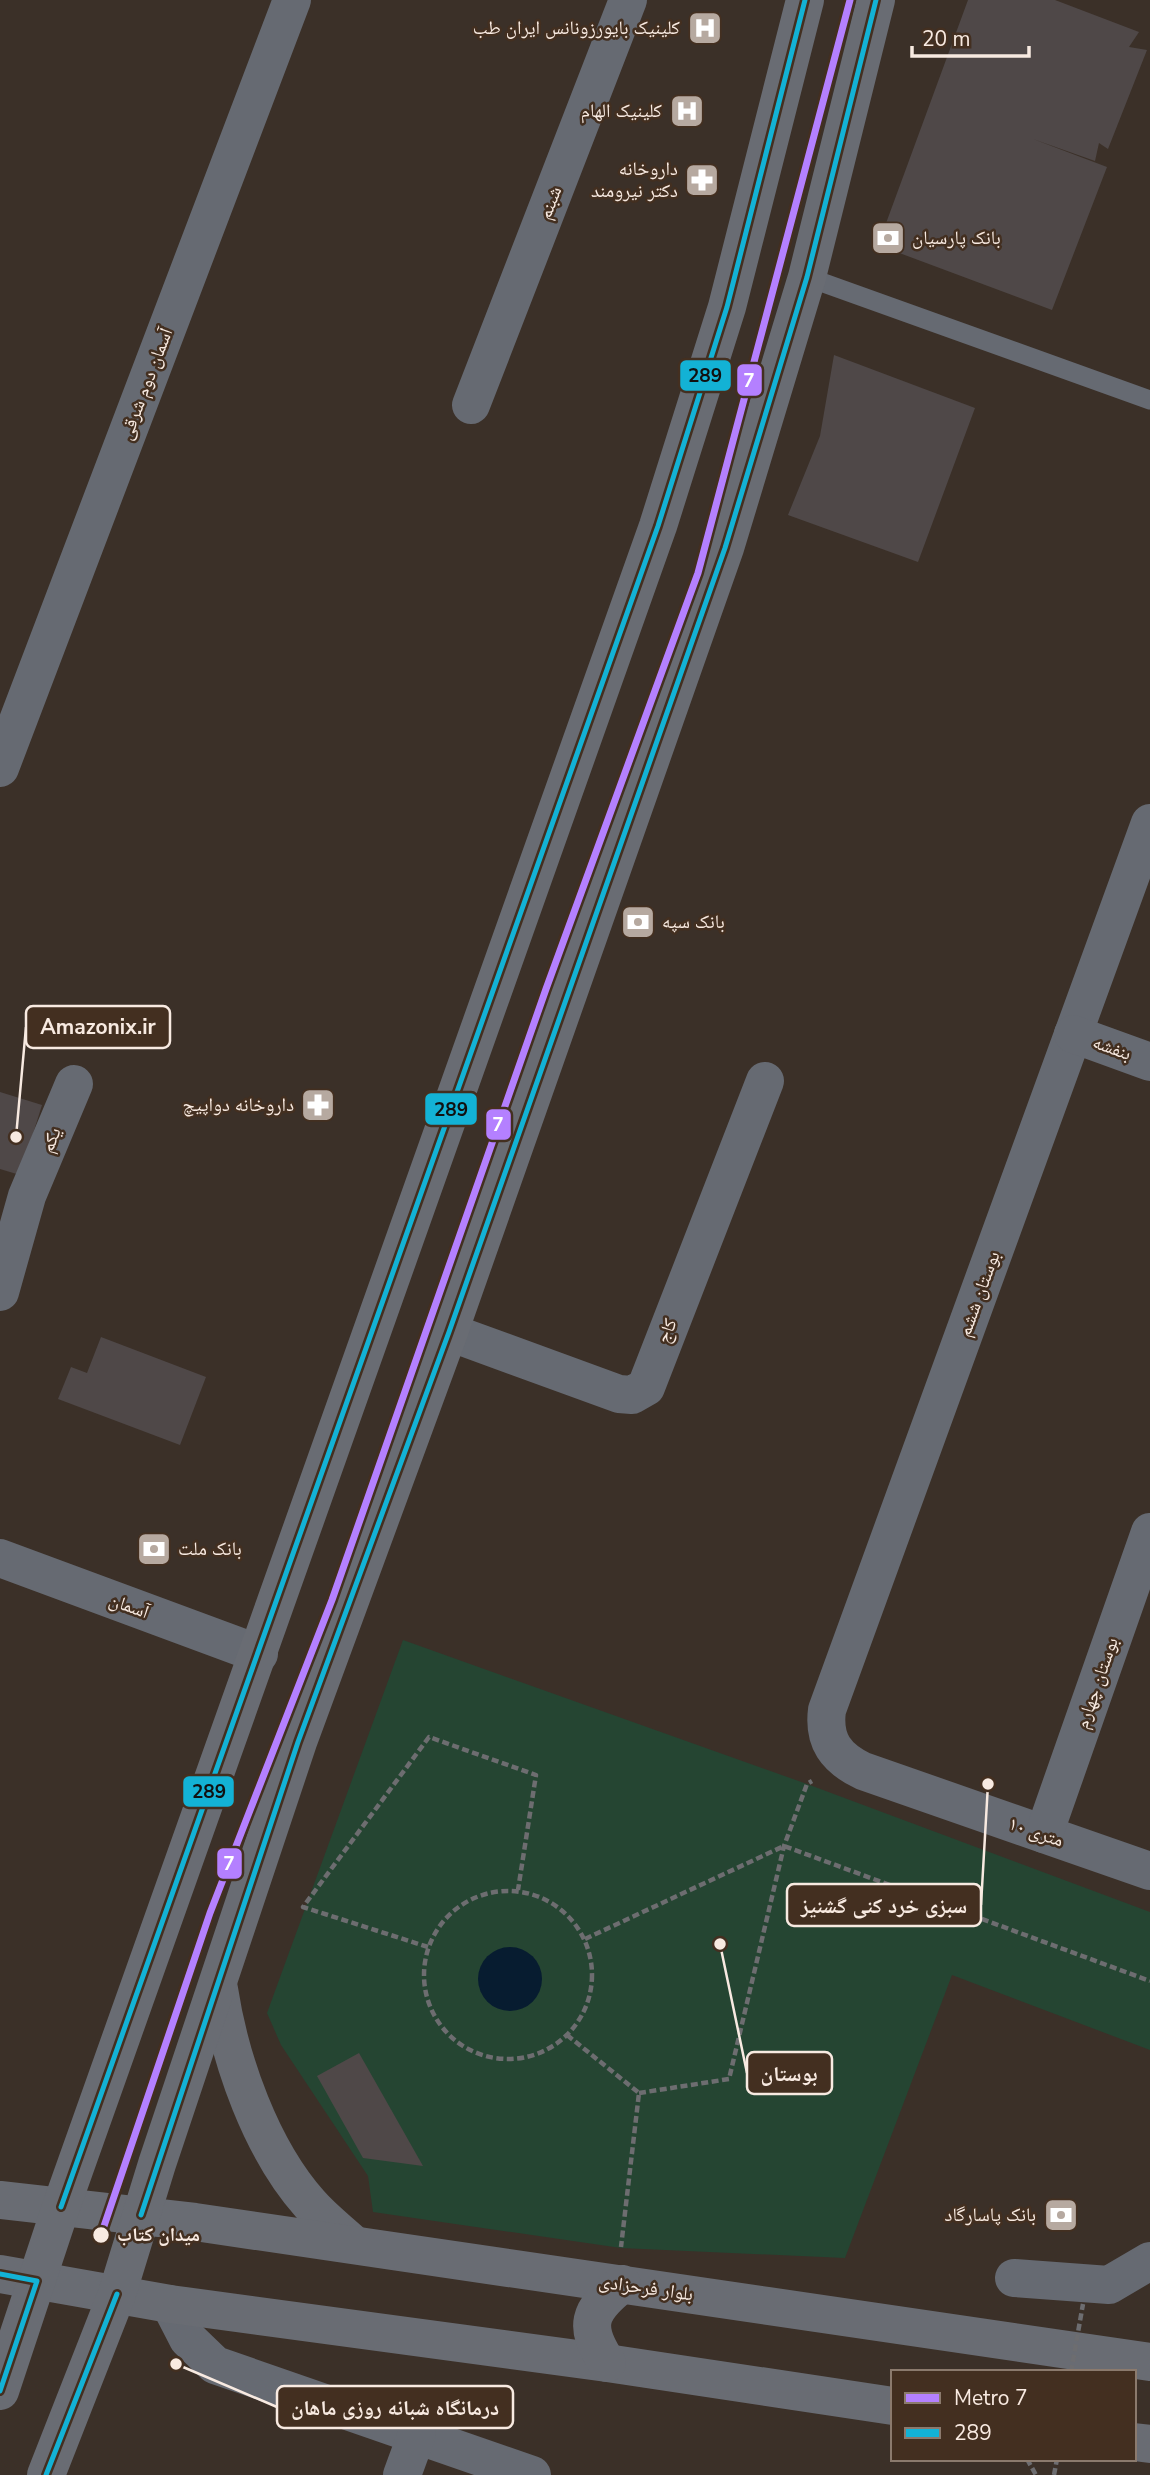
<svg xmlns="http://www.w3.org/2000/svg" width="1150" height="2475" font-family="'Nunito Sans','Noto Naskh Arabic',sans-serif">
<rect width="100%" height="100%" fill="#3b3028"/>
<path fill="#254532" d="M403,1640L807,1784L1150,1912V2050L952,1975L845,2258L621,2248L373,2212L368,2176L281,2045L267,2013Z"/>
<circle fill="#071c30" cx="510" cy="1979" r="32"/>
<g fill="#4f4848">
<path d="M968,0H1055L1139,32L1129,47L1147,50L1108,149L1099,143L1095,161L1033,139L1107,167L1052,310L878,245Z"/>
<path d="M834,355L975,408L918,562L788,515L820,436Z"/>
<path d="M0,1092L42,1105L20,1175L0,1169Z"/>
<path d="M101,1337L206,1377L180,1445L58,1399L71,1367L87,1373Z"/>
<path d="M359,2053L423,2166L363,2158L317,2076Z"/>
</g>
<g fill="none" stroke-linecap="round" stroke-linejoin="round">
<g stroke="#6d6d70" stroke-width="4.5" stroke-dasharray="7 3.5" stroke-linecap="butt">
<circle cx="508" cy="1975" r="84"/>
<path d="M585,1939L784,1846L1150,1981"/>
<path d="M428,1947L303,1907L429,1737L536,1775L518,1890"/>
<path d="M567,2035L639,2093L621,2247"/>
<path d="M639,2093L729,2079L784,1846L807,1784L812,1781"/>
<path d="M1027,2459L1036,2475"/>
<path d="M1054,2475L1057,2459"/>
</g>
<path stroke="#666a72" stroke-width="19" d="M807,277L1150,400"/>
<g stroke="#666a72" stroke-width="38">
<path d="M471,405L628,0"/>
<path d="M0,768L292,0"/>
<path d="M1150,823L827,1710C823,1741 836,1758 863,1771L1150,1871"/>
<path d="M1073,1034L1150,1062"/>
<path d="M0,1292L27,1196L74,1084"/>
<path d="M449,1332L619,1394L632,1395L646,1387L765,1081"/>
<path d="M1044,1834L1150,1532"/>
<path d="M1014,2278L1109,2285L1150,2261"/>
<path d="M170,2304L188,2339L215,2365L532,2475"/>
<path d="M402,2475L417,2434"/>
</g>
<path stroke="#666a72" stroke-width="38" d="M0,1558L259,1654"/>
<g stroke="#696c73" stroke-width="38">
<path d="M219,1989C230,2061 261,2149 310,2204C323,2219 339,2231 353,2244"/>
<path d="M0,2200L195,2222L1150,2362"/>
<path d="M0,2274L170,2304L607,2363L893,2406"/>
<path d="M607,2363C583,2326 588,2311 622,2284"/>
<path d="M0,2391L61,2207L658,526L727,307L805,0"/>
<path d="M1134,2442L1150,2444"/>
<path d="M46,2475L117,2294L157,2164L298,1742L449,1332L725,548L807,277L876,0"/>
</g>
<path stroke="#6d6d70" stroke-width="4.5" stroke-dasharray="7 3.5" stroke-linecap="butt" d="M1071,2372L1083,2304"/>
<g stroke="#432f20" stroke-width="10">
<g id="bus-1">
<path d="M61,2207L658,526L727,307L805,0"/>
<path d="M141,2215L298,1742L449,1332L725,548L807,277L876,0"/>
<path d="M0,2274L37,2281L0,2391"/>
<path d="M46,2475L117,2294"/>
</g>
</g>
<use href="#bus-1" stroke="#13b2d5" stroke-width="5"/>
<g stroke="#432f20" stroke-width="12">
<path id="metro-1" d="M101,2235L210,1913L332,1600L546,989L698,573L850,0"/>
</g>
<use href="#metro-1" stroke="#b480ff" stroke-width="7"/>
</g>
<defs>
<g id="hospital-square" transform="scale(1.75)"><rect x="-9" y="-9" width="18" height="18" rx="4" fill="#b6a9a0" stroke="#432f20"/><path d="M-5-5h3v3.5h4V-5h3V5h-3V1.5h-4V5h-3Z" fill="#fff"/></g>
<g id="pharmacy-square" transform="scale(1.75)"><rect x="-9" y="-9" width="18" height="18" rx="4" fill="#b6a9a0" stroke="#432f20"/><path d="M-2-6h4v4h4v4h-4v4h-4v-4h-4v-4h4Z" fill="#fff"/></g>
<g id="bank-square" transform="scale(1.75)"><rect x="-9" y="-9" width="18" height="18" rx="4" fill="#b6a9a0" stroke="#432f20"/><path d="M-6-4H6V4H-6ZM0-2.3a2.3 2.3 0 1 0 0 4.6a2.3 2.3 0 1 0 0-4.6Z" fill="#fff"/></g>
</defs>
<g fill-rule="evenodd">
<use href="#hospital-square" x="705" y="28"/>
<use href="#hospital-square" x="687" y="111"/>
<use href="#pharmacy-square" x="702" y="180"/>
<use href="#bank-square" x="888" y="238"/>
<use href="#bank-square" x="638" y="922"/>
<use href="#pharmacy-square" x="318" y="1105"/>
<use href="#bank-square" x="154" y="1549"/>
<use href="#bank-square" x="1061" y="2215"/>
</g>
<circle fill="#f8eae1" stroke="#432f20" stroke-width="2.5" cx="101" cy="2235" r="9"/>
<g text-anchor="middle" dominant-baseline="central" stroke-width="5" stroke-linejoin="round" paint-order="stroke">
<g font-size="19" fill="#f8eae1" stroke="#432f20" text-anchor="end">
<text x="680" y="28">کلینیک بایورزونانس ایران طب</text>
<text x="662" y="111">کلینیک الهام</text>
<text x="678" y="169">داروخانه<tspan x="678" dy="22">دکتر نیرومند</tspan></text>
<text x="912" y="238" text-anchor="start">بانک پارسیان</text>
<text x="662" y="922" text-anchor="start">بانک سپه</text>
<text x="294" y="1105">داروخانه دواپیچ</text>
<text x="178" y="1549" text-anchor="start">بانک ملت</text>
<text x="1036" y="2215">بانک پاسارگاد</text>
</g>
<g font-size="19" fill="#f8eae1" stroke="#432f20">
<text transform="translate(550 203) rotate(-69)">شبنم</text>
<text transform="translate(146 384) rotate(-69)">آسمان دوم شرقی</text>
<text transform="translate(1112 1048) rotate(20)">بنفشه</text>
<text transform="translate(51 1140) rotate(-68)">یکم</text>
<text transform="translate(979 1294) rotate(-70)">بوستان ششم</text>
<text transform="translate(667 1331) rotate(-69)">کاج</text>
<text transform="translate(129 1606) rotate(20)">آسمان</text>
<text transform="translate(1097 1683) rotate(-71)">بوستان چهارم</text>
<text transform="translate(1036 1832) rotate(19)">۱۰ متری</text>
<text transform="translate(646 2288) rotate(8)">بلوار فرحزادی</text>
</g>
<g font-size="19" font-weight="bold" fill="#f8eae1" stroke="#432f20" text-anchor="start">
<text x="117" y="2235">میدان کتاب</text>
</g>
</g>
<path fill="none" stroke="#f8eae1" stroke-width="2.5" d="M16 1137L26 1027M988 1784L981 1905M720 1944L747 2073M176 2364L277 2407"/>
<g fill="#f8eae1" stroke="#432f20" stroke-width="2.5">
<circle cx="16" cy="1137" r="7"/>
<circle cx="988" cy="1784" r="7"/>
<circle cx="720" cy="1944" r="7"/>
<circle cx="176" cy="2364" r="7"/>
</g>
<g fill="#432f20" stroke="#f8eae1" stroke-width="2.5">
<rect x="26" y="1006" width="144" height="42" rx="7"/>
<rect x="787" y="1884" width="194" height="42" rx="7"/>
<rect x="747" y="2052" width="85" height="42" rx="7"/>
<rect x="277" y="2386" width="236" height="42" rx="7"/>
</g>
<g font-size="21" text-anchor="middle" font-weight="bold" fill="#f8eae1">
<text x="98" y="1034">Amazonix.ir</text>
<text x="884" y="1913">سبزی خرد کنی گشنیز</text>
<text x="789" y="2081">بوستان</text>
<text x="395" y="2415">درمانگاه شبانه روزی ماهان</text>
</g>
<g stroke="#432f20" stroke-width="2.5">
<rect x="679" y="359" width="53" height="33" rx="7" fill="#13b2d5"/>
<rect x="736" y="363" width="27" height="34" rx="7" fill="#b480ff"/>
<rect x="424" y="1092" width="54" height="34" rx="7" fill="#13b2d5"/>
<rect x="485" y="1108" width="27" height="33" rx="7" fill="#b480ff"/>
<rect x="182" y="1775" width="53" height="33" rx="7" fill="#13b2d5"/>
<rect x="216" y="1847" width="27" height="33" rx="7" fill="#b480ff"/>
</g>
<g font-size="19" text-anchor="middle" font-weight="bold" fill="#fff">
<text x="749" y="387">7</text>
<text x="498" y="1131">7</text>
<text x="229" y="1870">7</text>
</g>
<g font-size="19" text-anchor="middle" font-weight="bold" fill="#111">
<text x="705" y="382">289</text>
<text x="451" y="1116">289</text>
<text x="209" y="1798">289</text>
</g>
<rect x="891" y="2370" width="245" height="91" fill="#432f20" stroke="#8b7a6d" stroke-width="2"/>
<rect x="905" y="2393" width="35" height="10" fill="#b480ff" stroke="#8b7a6d" stroke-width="2"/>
<text x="954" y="2405" font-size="21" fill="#f8eae1">Metro 7</text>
<rect x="905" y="2428" width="35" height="10" fill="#13b2d5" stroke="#8b7a6d" stroke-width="2"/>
<text x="954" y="2440" font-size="21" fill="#f8eae1">289</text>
<path d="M912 46v10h117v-10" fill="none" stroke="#f8eae1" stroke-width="3.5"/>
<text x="922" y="46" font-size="21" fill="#f8eae1" stroke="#432f20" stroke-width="5" paint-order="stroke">20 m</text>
</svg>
